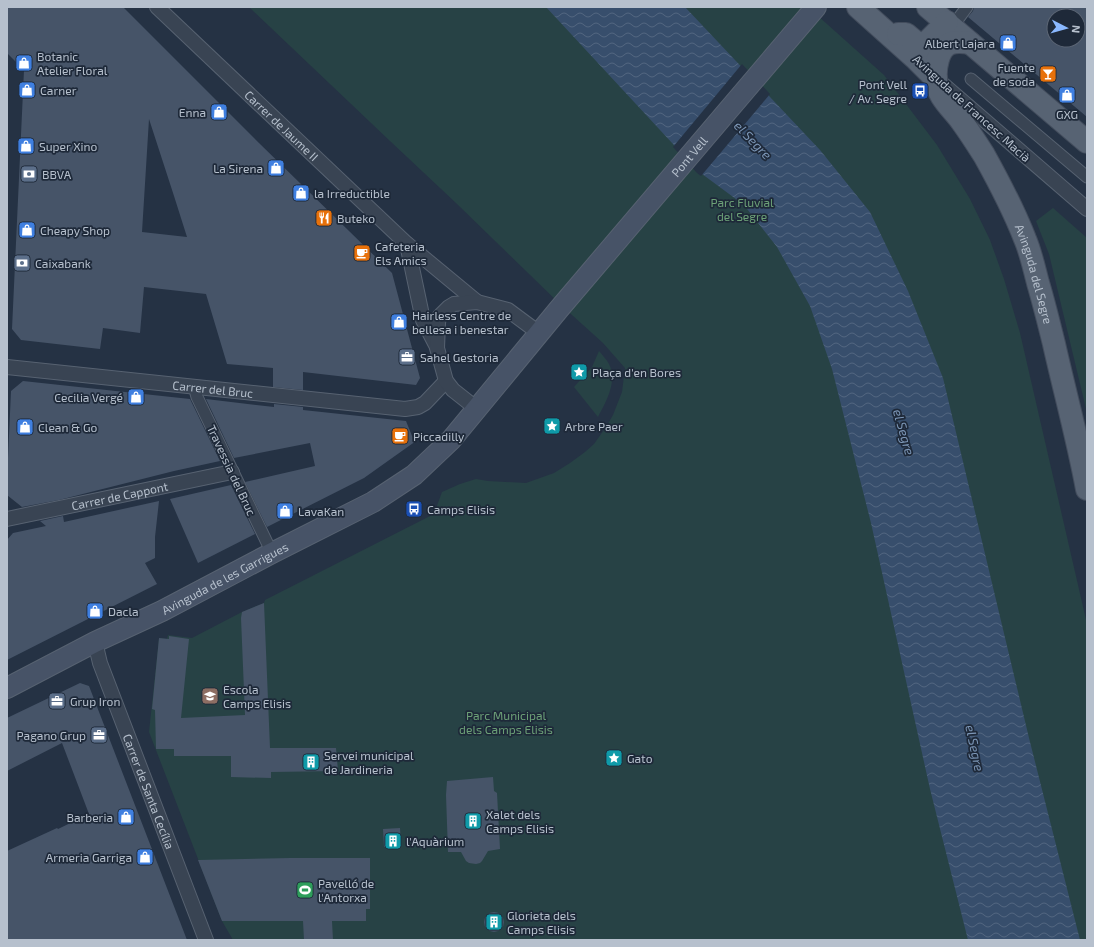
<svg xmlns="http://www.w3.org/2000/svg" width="1094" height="947" font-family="'Exo 2',sans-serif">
<defs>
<pattern id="water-waves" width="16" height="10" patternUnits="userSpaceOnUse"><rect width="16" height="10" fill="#374e6c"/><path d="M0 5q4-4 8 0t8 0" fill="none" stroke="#526680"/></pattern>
</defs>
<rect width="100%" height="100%" fill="#253244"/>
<g fill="#274245">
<path d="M249,7H808L884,75L937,145L970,199L990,240L1004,279L1020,333L1087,624V940H233L222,921L149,732L159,638L167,639L168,635L192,638L242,612L264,603L265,600L434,514L442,492L460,484L476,479L488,481L526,483L554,473L570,463L585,452L594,444L606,427L613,415L622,392L625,368L603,343L562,306L456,203L390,141Z"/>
<path d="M1053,208L1087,238V305L1086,313L1087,316V413L1049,254L1036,221Z"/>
<path d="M599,351C603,356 607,360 609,364C618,381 606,402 598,417L574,387L592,367Z"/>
</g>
<path fill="url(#water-waves)" d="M546,7H685L820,150L870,212L908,291L943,378L1029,738L1080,940H968L930,789L871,523L832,369L810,306L777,247L744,205L698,171Z"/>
<path fill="#253244" d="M742,64L770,94L701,176L697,173L673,147Z"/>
<g fill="#465468" fill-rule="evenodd">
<path d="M7,7H123L259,143L392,273L420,378L416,385L303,372V390L273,387V368L227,364L206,294L144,287L140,333L103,328L100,349L21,340L12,329L24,70L7,53ZM149,119L174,196L187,237L142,232Z"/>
<path d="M974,7H1087V117L968,17L973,11ZM1054,16H1078V40H1054Z"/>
<path d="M23,381L190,399L220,461L174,471L59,500L22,507L7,495V480L11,391Z"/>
<path d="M206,399L274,407V404L303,407V410L406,421L412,436L416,441L364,478L267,527L245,482L315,466L310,443L234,458Z"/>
<path d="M231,485L255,534L198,563L170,499Z"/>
<path d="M159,501L155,537V558L145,563L157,584L7,660V540L13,533L46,526L40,521L63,516L64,522Z"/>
<path d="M264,603L270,748H336L338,771L271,772V778L231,777V756H174V749H156L155,710L152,709L159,638L169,639V636L189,639L181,718L245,715L241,618L242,612Z"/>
<path d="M80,683L89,686L187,940H7V851L57,828L58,829L89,814L62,743L7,771V718Z"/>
<path d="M493,777L494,791L497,793L500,849L488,851L482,861L480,863L476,864L469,863L466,861L461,852H448L446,795L447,781Z"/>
<path d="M400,828L401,846L384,847L383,829Z"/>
<path d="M291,858H370V909H366V921H332L333,940H304L303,921H222L198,860Z"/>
<circle cx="494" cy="922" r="10"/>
</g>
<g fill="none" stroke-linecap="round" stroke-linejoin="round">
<g stroke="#576271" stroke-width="13">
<g id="pedestrian">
<path d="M952,27L967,7"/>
<path d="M971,79L1087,177"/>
<path d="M194,386L197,397L272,553"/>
</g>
</g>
<g stroke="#576271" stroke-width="16">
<g id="minor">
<path id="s1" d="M157,7L407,244L477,302"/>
<path d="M939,81L1087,209"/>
<path d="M407,244L423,320L436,345"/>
<path id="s2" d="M7,367L405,409L418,407L425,403L446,381"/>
<path d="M477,409L453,390L446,381L437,348L438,323L439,317L449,307L454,304L477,302L508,310L539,333"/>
<path id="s3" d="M7,519L232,472"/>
<path id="s4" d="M95,642L100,663L206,940"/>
</g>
</g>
<g stroke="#576271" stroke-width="22">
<g id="secondary">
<path id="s5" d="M7,688L95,642L162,611L272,553L373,502L414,475L451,440L559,309L816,7"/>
</g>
</g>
<g stroke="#434d5d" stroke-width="24">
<g id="primary">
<path d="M858,7L915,58L936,79"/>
<path d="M928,7L1087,142"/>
<path d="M898,34H906L919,45L923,46L947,22"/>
<path id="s6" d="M970,43C964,42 955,41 949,44C938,49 935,68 936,79C937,97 952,108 962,122C970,133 977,144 984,155C999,182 1014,211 1025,239C1031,253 1034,268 1038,283C1044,303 1049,324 1054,344C1065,393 1078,440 1087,489"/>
</g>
</g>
<use href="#pedestrian" stroke="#394453" stroke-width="11"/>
<use href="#minor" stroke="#394453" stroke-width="14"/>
<use href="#secondary" stroke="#475367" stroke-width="20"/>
<use href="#primary" stroke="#576373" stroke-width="22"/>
</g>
<defs>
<g id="shop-square" transform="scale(0.9)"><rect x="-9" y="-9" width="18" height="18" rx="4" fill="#3f7fe0" stroke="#1e2939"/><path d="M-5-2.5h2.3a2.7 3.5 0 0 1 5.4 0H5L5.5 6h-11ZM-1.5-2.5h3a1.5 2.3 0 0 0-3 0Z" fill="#fff"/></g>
<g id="bar-square" transform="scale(0.9)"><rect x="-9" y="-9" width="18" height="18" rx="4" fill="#e8710a" stroke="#1e2939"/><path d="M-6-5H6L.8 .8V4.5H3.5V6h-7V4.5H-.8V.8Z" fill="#fff"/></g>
<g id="bus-square" transform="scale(0.9)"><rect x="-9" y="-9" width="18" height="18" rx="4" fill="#1a4fb4" stroke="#1e2939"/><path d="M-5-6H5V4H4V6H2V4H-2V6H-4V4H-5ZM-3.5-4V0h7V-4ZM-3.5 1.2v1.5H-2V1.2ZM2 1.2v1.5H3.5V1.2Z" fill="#fff"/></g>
<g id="bank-square" transform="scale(0.9)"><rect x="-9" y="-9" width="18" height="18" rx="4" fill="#5c6f8a" stroke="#1e2939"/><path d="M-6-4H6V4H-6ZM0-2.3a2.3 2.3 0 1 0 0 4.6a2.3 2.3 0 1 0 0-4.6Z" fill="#fff"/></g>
<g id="restaurant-square" transform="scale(0.9)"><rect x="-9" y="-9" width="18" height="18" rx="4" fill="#e8710a" stroke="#1e2939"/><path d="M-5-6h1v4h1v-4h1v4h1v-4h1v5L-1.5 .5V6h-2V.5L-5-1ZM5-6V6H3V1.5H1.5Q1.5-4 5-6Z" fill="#fff"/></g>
<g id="cafe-square" transform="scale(0.9)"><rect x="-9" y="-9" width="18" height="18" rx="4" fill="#e8710a" stroke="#1e2939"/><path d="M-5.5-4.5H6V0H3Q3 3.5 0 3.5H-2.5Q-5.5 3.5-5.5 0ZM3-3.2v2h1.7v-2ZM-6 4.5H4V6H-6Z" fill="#fff"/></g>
<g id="office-square" transform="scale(0.9)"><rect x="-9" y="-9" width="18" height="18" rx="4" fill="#5c6f8a" stroke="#1e2939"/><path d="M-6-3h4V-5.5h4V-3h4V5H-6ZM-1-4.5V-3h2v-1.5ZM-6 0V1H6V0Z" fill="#fff"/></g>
<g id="sight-square" transform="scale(0.9)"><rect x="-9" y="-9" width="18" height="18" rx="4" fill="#0f9aa8" stroke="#1e2939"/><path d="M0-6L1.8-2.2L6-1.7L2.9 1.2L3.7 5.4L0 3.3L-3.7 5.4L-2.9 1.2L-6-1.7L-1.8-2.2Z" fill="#fff"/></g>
<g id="school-square" transform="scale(0.9)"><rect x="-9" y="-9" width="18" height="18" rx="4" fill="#8d6e63" stroke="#1e2939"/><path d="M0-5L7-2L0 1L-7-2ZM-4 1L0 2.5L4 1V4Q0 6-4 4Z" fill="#fff"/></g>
<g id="building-square" transform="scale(0.9)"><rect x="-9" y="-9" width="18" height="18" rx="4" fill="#0f9aa8" stroke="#1e2939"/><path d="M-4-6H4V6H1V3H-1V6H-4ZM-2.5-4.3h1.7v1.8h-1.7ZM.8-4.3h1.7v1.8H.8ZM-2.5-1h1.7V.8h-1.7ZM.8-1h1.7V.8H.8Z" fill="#fff"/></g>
<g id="stadium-square" transform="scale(0.9)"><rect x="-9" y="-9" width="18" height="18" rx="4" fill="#2e9e5b" stroke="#1e2939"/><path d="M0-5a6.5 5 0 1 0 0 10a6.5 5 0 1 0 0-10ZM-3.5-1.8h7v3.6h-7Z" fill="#fff"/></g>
</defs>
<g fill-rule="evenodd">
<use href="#shop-square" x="1008" y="43"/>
<use href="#shop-square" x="24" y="63"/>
<use href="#bar-square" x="1048" y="74"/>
<use href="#shop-square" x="27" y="90"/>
<use href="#bus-square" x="920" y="91"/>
<use href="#shop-square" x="1067" y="95"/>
<use href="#shop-square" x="219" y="112"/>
<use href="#shop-square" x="26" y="146"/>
<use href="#shop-square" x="276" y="168"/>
<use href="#bank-square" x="29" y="174"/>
<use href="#shop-square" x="301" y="193"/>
<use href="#restaurant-square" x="324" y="218"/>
<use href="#shop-square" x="27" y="230"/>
<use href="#cafe-square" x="362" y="253"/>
<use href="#bank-square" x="22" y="263"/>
<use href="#shop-square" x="399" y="322"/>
<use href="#office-square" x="407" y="357"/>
<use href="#sight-square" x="579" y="372"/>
<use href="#shop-square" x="136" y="397"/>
<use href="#sight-square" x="552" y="426"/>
<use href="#shop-square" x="25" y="427"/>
<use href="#cafe-square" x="400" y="436"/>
<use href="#bus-square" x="414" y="509"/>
<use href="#shop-square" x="285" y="511"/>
<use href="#shop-square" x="95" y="611"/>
<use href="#school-square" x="210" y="696"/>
<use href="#office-square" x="57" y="701"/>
<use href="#office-square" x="99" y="735"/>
<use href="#sight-square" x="614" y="758"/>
<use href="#building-square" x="311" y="762"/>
<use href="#shop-square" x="126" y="817"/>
<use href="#building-square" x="473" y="821"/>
<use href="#building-square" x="393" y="841"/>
<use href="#shop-square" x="145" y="857"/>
<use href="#stadium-square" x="305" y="890"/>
<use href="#building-square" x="494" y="922"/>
</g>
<g text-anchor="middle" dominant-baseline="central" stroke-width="3.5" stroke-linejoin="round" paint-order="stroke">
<g font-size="12" fill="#b6c0cd" stroke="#1e2939" text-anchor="start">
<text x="995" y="43" text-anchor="end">Albert Lajara</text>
<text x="37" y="56">Botanic<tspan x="37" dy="14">Atelier Floral</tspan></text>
<text x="1035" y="67" text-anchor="end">Fuente<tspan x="1035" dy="14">de soda</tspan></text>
<text x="907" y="84" text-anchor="end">Pont Vell<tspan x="907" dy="14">/ Av. Segre</tspan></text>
<text x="40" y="90">Carner</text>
<text x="206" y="112" text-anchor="end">Enna</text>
<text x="1067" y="114" text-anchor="middle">GXG</text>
<text x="39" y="146">Super Xino</text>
<text x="263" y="168" text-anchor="end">La Sirena</text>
<text x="42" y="174">BBVA</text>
<text x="314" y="193">la Irreductible</text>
<text x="337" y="218">Buteko</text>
<text x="40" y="230">Cheapy Shop</text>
<text x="375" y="246">Cafeteria<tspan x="375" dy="14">Els Amics</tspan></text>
<text x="35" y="263">Caixabank</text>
<text x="412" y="315">Hairless Centre de<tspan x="412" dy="14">bellesa i benestar</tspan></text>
<text x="420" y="357">Sahel Gestoria</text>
<text x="592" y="372">Plaça d'en Bores</text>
<text x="123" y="397" text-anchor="end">Cecilia Vergé</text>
<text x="565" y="426">Arbre Paer</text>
<text x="38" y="427">Clean &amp; Go</text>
<text x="413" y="436">Piccadilly</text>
<text x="427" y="509">Camps Elisis</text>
<text x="298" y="511">LavaKan</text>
<text x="108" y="611">Dacla</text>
<text x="223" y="689">Escola<tspan x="223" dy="14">Camps Elisis</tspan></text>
<text x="70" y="701">Grup Iron</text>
<text x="86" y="735" text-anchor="end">Pagano Grup</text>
<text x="324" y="755">Servei municipal<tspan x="324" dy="14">de Jardineria</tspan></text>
<text x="627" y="758">Gato</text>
<text x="486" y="814">Xalet dels<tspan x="486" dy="14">Camps Elisis</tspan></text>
<text x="113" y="817" text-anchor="end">Barberia</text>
<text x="406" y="841">l'Aquàrium</text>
<text x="132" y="857" text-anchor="end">Armeria Garriga</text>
<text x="318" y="883">Pavelló de<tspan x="318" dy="14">l'Antorxa</tspan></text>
<text x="507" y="915">Glorieta dels<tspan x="507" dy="14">Camps Elisis</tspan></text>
</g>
<g font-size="12" fill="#b6c0cd" stroke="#1e2939">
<text transform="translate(972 108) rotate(42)">Avinguda de Francesc Macià</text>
<text stroke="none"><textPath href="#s1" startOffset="172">Carrer de Jaume II</textPath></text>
<text stroke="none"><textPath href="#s5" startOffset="881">Pont Vell</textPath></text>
<text stroke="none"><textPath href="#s6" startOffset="281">Avinguda del Segre</textPath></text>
<text stroke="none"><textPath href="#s2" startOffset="207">Carrer del Bruc</textPath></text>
<text transform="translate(232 470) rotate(65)">Travessia del Bruc</text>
<text stroke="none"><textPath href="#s3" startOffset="115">Carrer de Cappont</textPath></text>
<text stroke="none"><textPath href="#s5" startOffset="244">Avinguda de les Garrigues</textPath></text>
<text stroke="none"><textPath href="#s4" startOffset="159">Carrer de Santa Cecília</textPath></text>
</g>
<g font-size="12" fill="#6ca077" stroke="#1e2939">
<text x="742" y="202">Parc Fluvial<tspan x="742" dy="14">del Segre</tspan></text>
<text x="506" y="715">Parc Municipal<tspan x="506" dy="14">dels Camps Elisis</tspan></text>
</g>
<g font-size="13" font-style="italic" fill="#7c96b6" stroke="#1e2939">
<text transform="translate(753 140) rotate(46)">el Segre</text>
<text transform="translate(904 432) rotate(74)">el Segre</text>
<text transform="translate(975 748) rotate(78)">el Segre</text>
</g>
</g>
<rect width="1094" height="947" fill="none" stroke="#b6c0cd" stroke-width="16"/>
<g transform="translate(1066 28) rotate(96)"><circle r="19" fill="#1e2939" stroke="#5b6574"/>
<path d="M0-3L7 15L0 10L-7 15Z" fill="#8ab8ff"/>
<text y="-6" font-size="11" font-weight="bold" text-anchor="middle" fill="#b6c0cd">N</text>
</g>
</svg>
